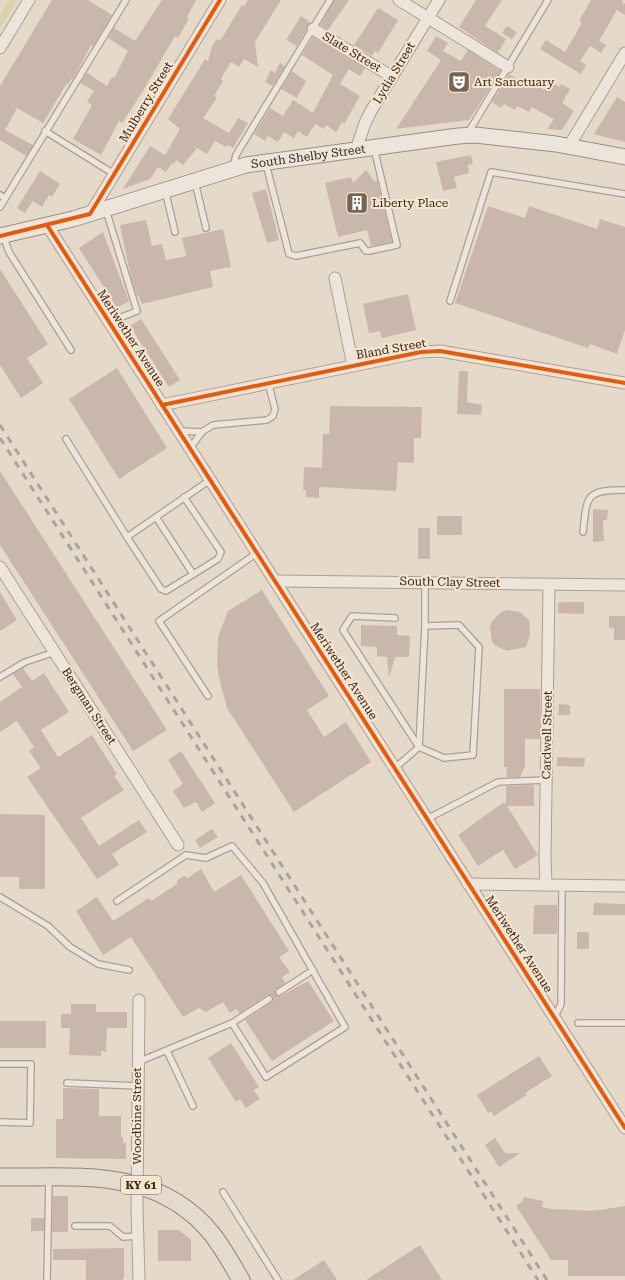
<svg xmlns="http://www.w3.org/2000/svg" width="625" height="1280" font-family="'Roboto Serif',serif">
<rect width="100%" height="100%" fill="#e5daca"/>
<path fill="#d9d3ab" d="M9,0H18L0,28V15Z"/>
<g fill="#c9b7ab">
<path d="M52,0H88L112,15L93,46L91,45L73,79L72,78L68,84L67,83L43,123L17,108L5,130L33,145L26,156L0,140V86Z"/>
<path d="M162,0H196L187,17L189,18L182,31L178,38L175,36L143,91L122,123L119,121L101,155L73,139L92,105L87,102L94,91L80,83L87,73L107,86L112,77L114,78L128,51L108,38L114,28L135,41Z"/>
<path d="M248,0H281L255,42L258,67L244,59L239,67L231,62L221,79L223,81L214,96L217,98L203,118L229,133L238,118L248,123L233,148L228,145L226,147L215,141L207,154L197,148L183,165L176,160L174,164L172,163L166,172L158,167L150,179L123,189L150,146L165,155L180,129L168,119L205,59L208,61L212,46L217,39L220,41L242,5L244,6Z"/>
<path d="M334,0H349L328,30L320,25Z"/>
<path d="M476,0H502L485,26L506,39L498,53L459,27Z"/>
<path d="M591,0H623L622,2L625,4V15L617,10L599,41L606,45L601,53L590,46L580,61L586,65L581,74L540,49L546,40L565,52L582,23L579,21Z"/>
<path d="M378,8L398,20L378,53L375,51L372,56L354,45Z"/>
<path d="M301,16L311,23L307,26L306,31L297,46L286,40Z"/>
<path d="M507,26L517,32L512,39L502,33Z"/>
<path d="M436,36L448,43L443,51L461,61L468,50L501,71L469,120L396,129L441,60L427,51Z"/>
<path d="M313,37L365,68L360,76L349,69L340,84L360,96L344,124L342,122L336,132L326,125L324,129L315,124L307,137L298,131L294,138L284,132L278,142L268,136L265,141L254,134L270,108L283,116L293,100L313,113L333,75L302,55Z"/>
<path d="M280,63L285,66L274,84L272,86L265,82L271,70L275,73Z"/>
<path d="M292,71L306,81L297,98L281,89Z"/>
<path d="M509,74L521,82L524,78L544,90L549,81L559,87L561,84L570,89L562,103L574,111L562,130L547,129L554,119L532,107L529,112L517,106L515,110L504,104L501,108L492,102Z"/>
<path d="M617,97L625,102V142L594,134Z"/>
<path d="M471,155L473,164L468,165L469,173L454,177L457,188L443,191L436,162Z"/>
<path d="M366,170L374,181L377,180L392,242L371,246L367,230L338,237L325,183L351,177L353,183Z"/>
<path d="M40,171L60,184L52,197L49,195L42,207L33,201L25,213L17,208Z"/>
<path d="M266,189L279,240L267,243L252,193Z"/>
<path d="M488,206L525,218L529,206L597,229L600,219L625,227V330L617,354L590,344L588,348L455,303Z"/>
<path d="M146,220L152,246L162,244L166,260L186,256L182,238L223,229L231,267L210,271L213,287L142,304L138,295L137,296L131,278L120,225Z"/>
<path d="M103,232L129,301L117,308L79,248Z"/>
<path d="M0,269L48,344L27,358L43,383L21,398L0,365Z"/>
<path d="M408,294L416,330L382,338L380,331L369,333L363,304Z"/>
<path d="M141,319L180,380L169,387L130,326Z"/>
<path d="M117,368L167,448L119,479L69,399Z"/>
<path d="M459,371H468L467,402L482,405L481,415L457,414Z"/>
<path d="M330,406L422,407L421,438H414V463L398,462L396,491L319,487V498L306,497V490H303L304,467L322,468L323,434H329Z"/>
<path d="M0,471L167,730L133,751L0,545Z"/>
<path d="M593,509L608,510L607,520H603L604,541L593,542Z"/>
<rect x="437" y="516" width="25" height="19"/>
<rect x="418" y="528" width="12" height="31"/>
<path d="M262,590L329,696L307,710L324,737L346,722L371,762L294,812L227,708L219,678L217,665L218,637L228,611Z"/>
<path d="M0,592L17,620L0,631Z"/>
<path d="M563,602H584V614L558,613V603Z"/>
<path d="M507,610L520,612L529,620L530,635L526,647L507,651L496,646L492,642L490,627L492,621L501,612Z"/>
<path d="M609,616H625V640H614V628H609Z"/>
<path d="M361,625L397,626V635L410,636L409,657H395L389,678L387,657L377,656V647L361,646Z"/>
<path d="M23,668L32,681L44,673L69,712L41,730L58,757L92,735L117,774L114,776L124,790L81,818L99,846L139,820L147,832L112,854L119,865L97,879L27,777L41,768L29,751L34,747L17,721L0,732V702L22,687L13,674Z"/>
<path d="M504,689H540V739H525V766L520,777H506L507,767H504Z"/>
<path d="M559,704L570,705V715H558Z"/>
<path d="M181,751L215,803L202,812L196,802L184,808L173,791L183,784L168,760Z"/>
<path d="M557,757L585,758L584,767L557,766Z"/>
<path d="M534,785V806H507L538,855L515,869L503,850L478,866L458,835L504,802L506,804V786Z"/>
<path d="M0,814L45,815V889H19V877H0Z"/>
<path d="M212,829L218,837L200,848L195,840Z"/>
<path d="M201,869L214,892L241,875L289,951L279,957L290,972L282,977L285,983L275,990V994L281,996L308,981L334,1021L272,1061L245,1020L272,1002L273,998L271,995H267L240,1013L236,1009L230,1013L223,1002L206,1012L199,1008L183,1017L131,937L103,955L76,911L97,897L113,921L149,898L151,901L177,884V880L184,876L188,878Z"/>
<path d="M594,903L625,904V915H593Z"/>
<path d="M534,905H557V932L555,934H533Z"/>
<rect x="577" y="932" width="12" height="17"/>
<path d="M71,1004H96V1012H127V1028H107L106,1052L101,1051V1056L69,1055L70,1028H61V1014H71Z"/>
<rect x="0" y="1021" width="46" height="27"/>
<path d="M231,1043L259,1087L254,1090L260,1099L246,1108L240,1099L236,1102L208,1058Z"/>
<path d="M539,1056L552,1076L525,1093L527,1095L494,1116L491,1111L488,1113L477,1095Z"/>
<path d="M63,1088L99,1089V1116H121V1137H123V1143H126V1159L56,1158V1119H63Z"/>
<path d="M495,1138L505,1153H520L499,1167L485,1145Z"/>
<path d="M53,1196H68V1232H52Z"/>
<path d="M524,1197L543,1201L542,1207L553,1209L592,1211L625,1206V1276H568V1260H551L516,1206L523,1201Z"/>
<rect x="31" y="1218" width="13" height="13"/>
<path d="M158,1230H179L191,1240V1261H158Z"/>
<path d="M420,1245L442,1280H366Z"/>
<path d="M124,1248V1278L122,1280H86V1260H53V1249Z"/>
<path d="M324,1260L337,1280H293Z"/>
</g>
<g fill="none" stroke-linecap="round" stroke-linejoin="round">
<g stroke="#aa9f94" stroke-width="8">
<g id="lane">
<path d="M45,131L114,174"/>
<path d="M468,133L548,0"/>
<path d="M266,164L289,254L296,256L360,243L366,251H369L397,245L374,148"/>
<path d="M233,168L236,155L330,0"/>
<path d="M195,182L206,228"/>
<path d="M165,190L175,232"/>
<path d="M0,195L5,198"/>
<path d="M0,207L126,0"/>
<path d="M106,210L137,311L109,322"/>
<path d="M3,235L9,252L71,350"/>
<path d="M450,301L491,172L625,194"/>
<path d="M179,431L202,432"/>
<path d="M66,439L127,537"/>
<path d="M190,448L202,432L213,425L267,420L273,416L275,409L268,382"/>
<path d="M184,497L221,552L218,559L166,591L161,589L127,537L210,480"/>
<path d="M156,517L193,574"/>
<path d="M583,532C587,496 585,490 625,490"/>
<path d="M395,618L352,616L343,630L419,747L444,758L473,755L479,647L459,625L425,626"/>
<path d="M0,677L25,662L55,652"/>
<path d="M208,696L159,621L257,553"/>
<path d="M395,768L419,747L425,626V582"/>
<path d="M427,819L498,782L546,780"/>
<path d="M0,897L48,926L70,947L98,964L129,970"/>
<path d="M117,901L186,855L206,858L232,846L263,883L345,1027L266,1077L232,1023L138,1062"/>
<path d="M279,992L313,970"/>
<path d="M555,1017L561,1004L562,885"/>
<path d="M232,1023L269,999"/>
<path d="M578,1023H625"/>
<path d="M167,1051L193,1106"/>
<path d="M0,1064H31L30,1123L0,1122"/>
<path d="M67,1083L138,1086"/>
<path d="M223,1192L278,1280"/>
<path d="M75,1226H110L123,1237L137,1236"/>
<path d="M47,1280L49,1178"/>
</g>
</g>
<g stroke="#aa9f94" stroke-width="13">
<g id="street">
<path d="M399,0L508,67"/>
<path d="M313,29L391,76"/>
<path d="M0,48L29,0"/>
<path d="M569,146L625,53"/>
<path d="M356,150L365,123L371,111L439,0"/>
<path d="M90,214L220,0"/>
<path d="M47,225L625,1128"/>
<path d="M335,278L353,366"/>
<path d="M162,405L421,352L440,351L625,383"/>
<path d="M0,567L178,845"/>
<path d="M275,581L625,585"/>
<path d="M468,884L625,886"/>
<path d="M546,885L545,858L549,585"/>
<path d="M139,1280L137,1208L139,1000"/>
</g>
</g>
<g stroke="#998e83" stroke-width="17">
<g id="secondary">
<path id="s1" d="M0,236L73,219L246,165L458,136L475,135L556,144L625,157"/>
</g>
</g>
<g stroke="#8f857a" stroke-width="19">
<path id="primary" d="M0,1177C77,1178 157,1166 212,1234C223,1248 232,1264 241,1280"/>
</g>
<use href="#lane" stroke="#ede5dc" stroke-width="5.5"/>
<use href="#street" stroke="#ede5dc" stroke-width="11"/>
<use href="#secondary" stroke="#ede5dc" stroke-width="15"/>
<use href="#primary" stroke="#e4dacd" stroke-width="17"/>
<g stroke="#aba49d" stroke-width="3" stroke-dasharray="7 7" stroke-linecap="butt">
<path d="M0,425L547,1280"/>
<path d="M0,438L538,1280"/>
</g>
<g stroke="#f7e6cf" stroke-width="6">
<g id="cycleway">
<path d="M47,225L625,1128"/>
<path d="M0,236L90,214L220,0"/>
<path d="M162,405L421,352L440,351L625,383"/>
</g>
</g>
<use href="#cycleway" stroke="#e8590c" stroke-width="4"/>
</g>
<defs>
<g id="theatre-square" transform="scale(1.15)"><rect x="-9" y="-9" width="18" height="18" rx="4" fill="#756559" stroke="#f7e6cf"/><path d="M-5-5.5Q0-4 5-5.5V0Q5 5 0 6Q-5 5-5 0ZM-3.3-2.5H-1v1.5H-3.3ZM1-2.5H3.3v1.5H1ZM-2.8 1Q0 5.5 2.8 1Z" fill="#fff"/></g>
<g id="building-square" transform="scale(1.15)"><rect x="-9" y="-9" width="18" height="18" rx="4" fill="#756559" stroke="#f7e6cf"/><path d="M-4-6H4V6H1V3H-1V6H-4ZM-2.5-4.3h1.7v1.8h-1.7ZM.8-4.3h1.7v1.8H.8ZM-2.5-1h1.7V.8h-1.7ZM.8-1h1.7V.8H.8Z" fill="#fff"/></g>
</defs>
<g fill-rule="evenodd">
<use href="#theatre-square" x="459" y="82"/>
<use href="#building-square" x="357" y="203"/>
</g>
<g text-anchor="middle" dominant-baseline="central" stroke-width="4" stroke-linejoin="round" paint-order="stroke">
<rect fill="#f7e6cf" stroke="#716052" stroke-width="1" x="121" y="1176" width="40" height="18" rx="3"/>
<g font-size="11" font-weight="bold" fill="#38261c">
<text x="141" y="1185">KY 61</text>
</g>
<g font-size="12" fill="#38261c" stroke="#f7e6cf">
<text transform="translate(352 52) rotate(31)">Slate Street</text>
<text transform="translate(394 73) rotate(-59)">Lydia Street</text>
<text transform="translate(146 102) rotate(-59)">Mulberry Street</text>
<text stroke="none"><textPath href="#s1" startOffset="319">South Shelby Street</textPath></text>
<text transform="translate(131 338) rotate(57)">Meriwether Avenue</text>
<text transform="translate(391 349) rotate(-10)">Bland Street</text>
<text transform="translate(450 582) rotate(1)">South Clay Street</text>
<text transform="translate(344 671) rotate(57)">Meriwether Avenue</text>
<text transform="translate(89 706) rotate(57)">Bergman Street</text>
<text transform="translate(547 735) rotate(-89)">Cardwell Street</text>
<text transform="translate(519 944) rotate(57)">Meriwether Avenue</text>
<text transform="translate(137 1116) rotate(-90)">Woodbine Street</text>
</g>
<g font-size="12" fill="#38261c" stroke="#f7e6cf" text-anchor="start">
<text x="474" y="82">Art Sanctuary</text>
<text x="372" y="203">Liberty Place</text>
</g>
</g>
</svg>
